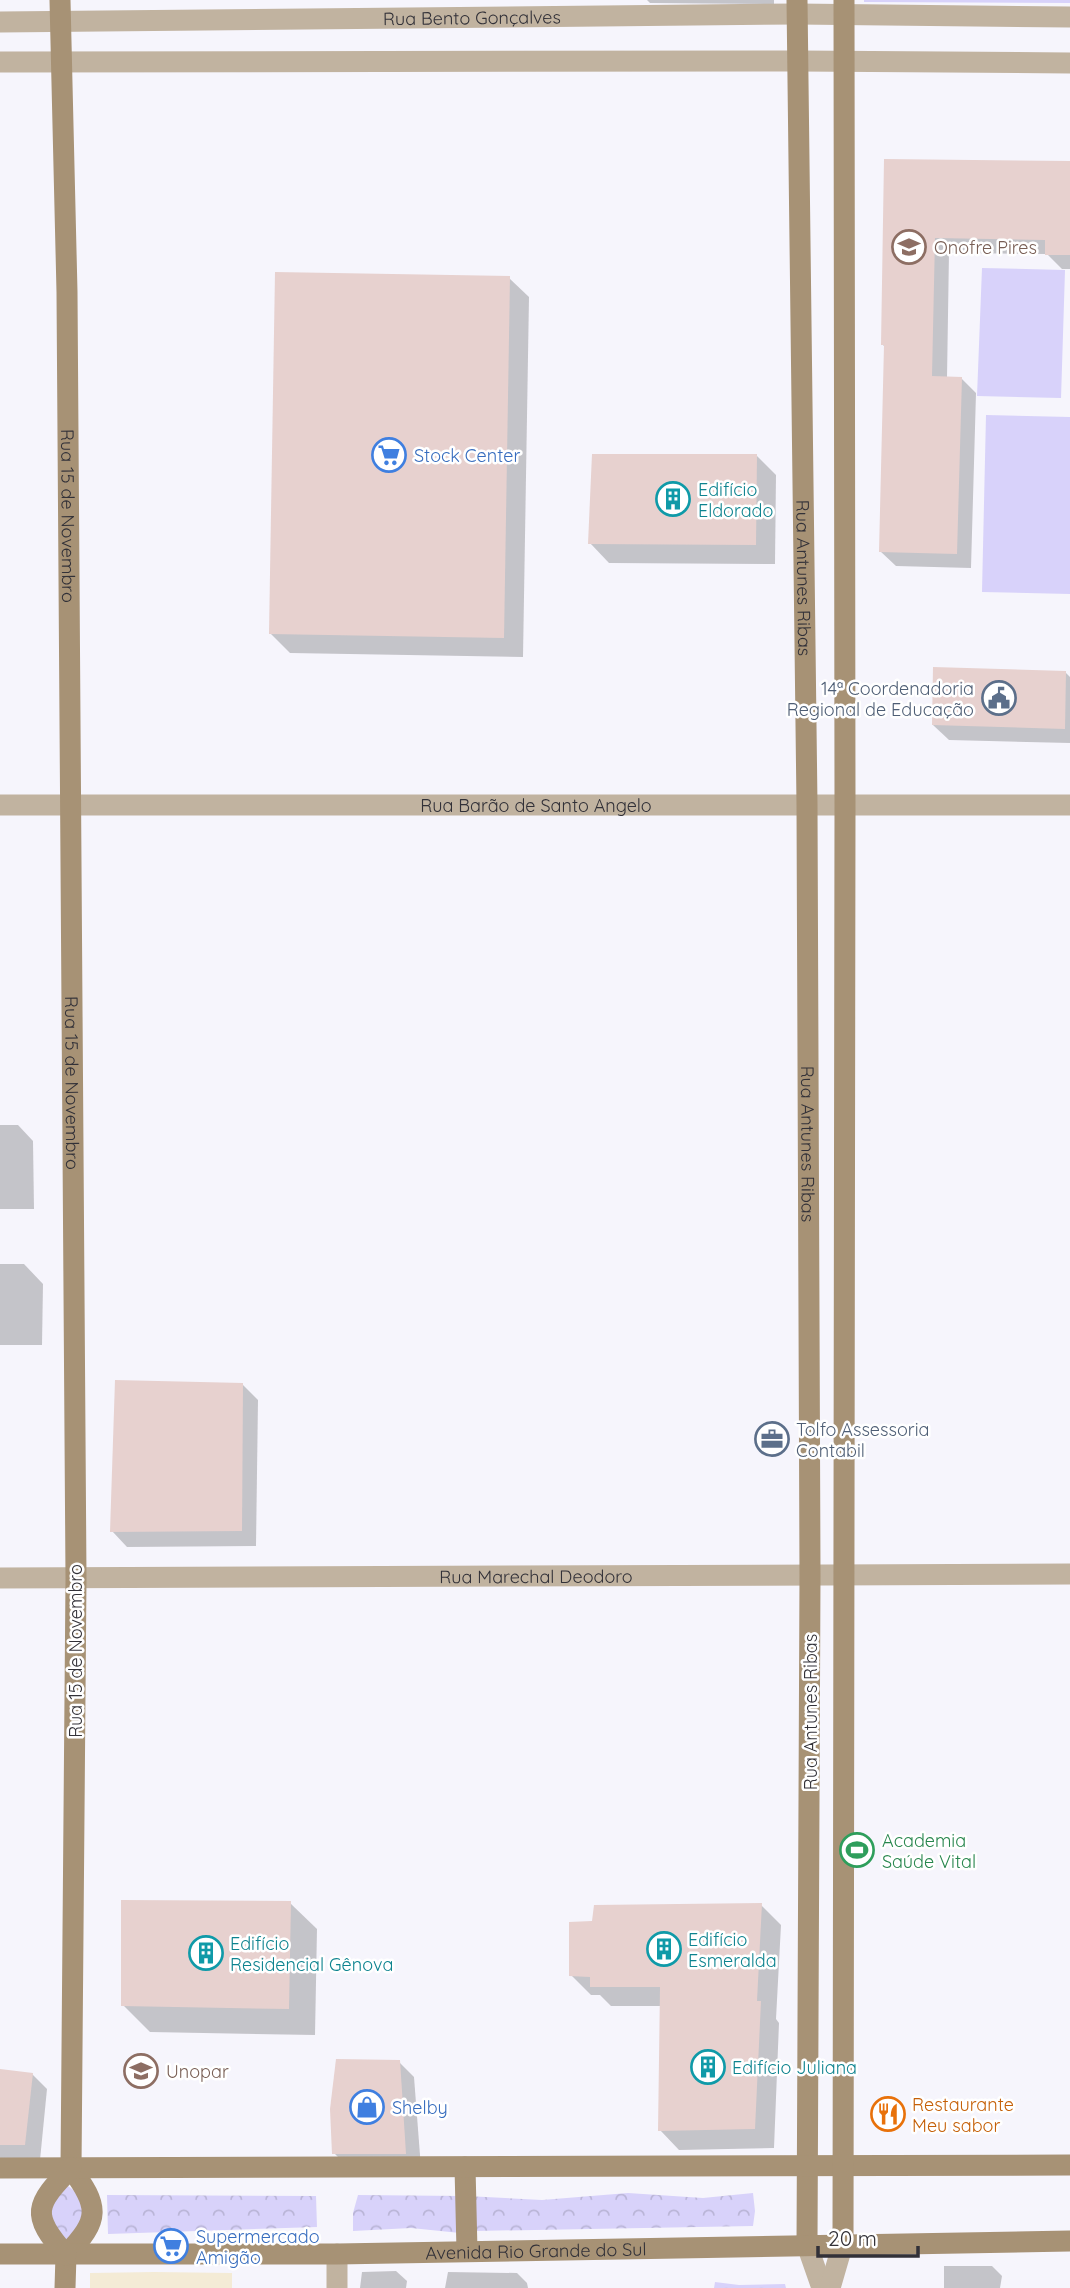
<svg xmlns="http://www.w3.org/2000/svg" width="1070" height="2288" font-family="Quicksand,sans-serif">
<defs>
<pattern id="forest-crowns" width="20" height="18" patternUnits="userSpaceOnUse" patternTransform="scale(1.75)"><rect width="20" height="18" fill="#d8d2fa"/><path d="M2 6a3 3 0 1 1 6 0M12 15a3 3 0 1 1 6 0" fill="none" stroke="#bab5d7"/></pattern>
</defs>
<rect width="100%" height="100%" fill="#f6f5fc"/>
<path fill="#f4ebd6" d="M154,2272L232,2273V2288H90V2273Z"/>
<g fill="#d8d2fa">
<path d="M982,268L1065,270L1061,398L977,396Z"/>
<path d="M986,415L1070,417V594L982,592Z"/>
</g>
<g fill="url(#forest-crowns)">
<path d="M864,0H1070V3L864,2Z"/>
<path d="M68,2186C92,2203 85,2214 75,2238L66,2241L49,2221L50,2200Z"/>
<path d="M628,2193L703,2198L753,2193L755,2211L753,2226L474,2231L466,2196L542,2200Z"/>
<path d="M107,2195L316,2196L317,2227L108,2234Z"/>
<path d="M358,2195L461,2196L460,2233L411,2228L353,2231V2213Z"/>
<path d="M715,2282L739,2285L785,2284L786,2288H714Z"/>
</g>
<g fill="#0003">
<path d="M647,0H774V4L650,3Z"/>
<path d="M886,160L1070,163V269H1062L1047,254L949,253L947,378H961L976,393L971,568L896,566L880,551L886,348L883,345Z"/>
<path d="M509,278L529,297L523,657L290,653L271,634Z"/>
<path d="M756,455L776,475L775,564L609,563L590,543Z"/>
<path d="M1065,672L1070,677V743L949,740L933,725Z"/>
<path d="M0,1125H18L33,1141L34,1209H0Z"/>
<path d="M0,1264H24L43,1284L42,1345H0Z"/>
<path d="M242,1384L258,1400L256,1546L127,1547L112,1531Z"/>
<path d="M290,1903L317,1929L315,2035L150,2032L123,2005Z"/>
<path d="M761,1905L781,1925L776,2019L779,2023L774,2148L679,2150L660,2130L661,2006H611L600,1995H591L571,1975Z"/>
<path d="M399,2062L414,2077L421,2168H349L334,2153Z"/>
<path d="M0,2072L32,2074L47,2089L40,2160L0,2158Z"/>
<path d="M944,2266H992L1002,2276L1000,2288H944Z"/>
<path d="M396,2271L407,2281L406,2288H360L362,2272Z"/>
<path d="M448,2272L517,2273L527,2283L528,2288H445Z"/>
</g>
<g fill="#e7d1cf">
<path d="M884,159L1070,161V255H1045V240L935,238L932,376L962,377L957,554L879,552L884,345H881Z"/>
<path d="M275,272L510,276L504,638L269,634Z"/>
<path d="M592,454H757L756,545L588,544Z"/>
<path d="M933,667L1066,671L1065,729L932,725Z"/>
<path d="M115,1380L243,1383L242,1531L110,1532Z"/>
<path d="M121,1900L291,1901L289,2009L121,2006Z"/>
<path d="M762,1903L757,2001H761L755,2129L658,2131L660,1987H590V1977L569,1976V1922L592,1921L594,1905Z"/>
<path d="M336,2059L400,2060L406,2154H332L330,2109Z"/>
<path d="M0,2069L33,2073L25,2145H0Z"/>
</g>
<g fill="none" stroke-linecap="round" stroke-linejoin="round">
<g stroke="#c1b3a0" stroke-width="21">
<path id="s1" d="M0,22L797,14L1070,17"/>
<path d="M0,62L798,61L1070,63"/>
<path id="s2" d="M0,805H1070"/>
<path id="s3" d="M0,1578L1070,1574"/>
<path d="M807,2245L822,2288"/>
<path d="M337,2254V2288"/>
<path d="M830,2288L843,2243"/>
</g>
<g stroke="#a79275" stroke-width="21">
<path id="s4" d="M60,0L67,292L76,1578L71,2168C99,2207 101,2219 66,2255L65,2288"/>
<path id="s5" d="M797,0L807,805L810,1575L807,2245"/>
<path d="M465,2167L467,2251"/>
<path d="M0,2168L1070,2165"/>
<path d="M843,2243L845,804L844,0"/>
<path id="s6" d="M0,2254H337L1070,2241"/>
<path d="M66,2255C30,2214 35,2205 71,2168"/>
</g>
</g>
<defs>
<g id="school-ring" transform="scale(1.75)"><circle r="9.5" fill="#fff" stroke="#8d6e63" stroke-width="1.5"/><path d="M0-5L7-2L0 1L-7-2ZM-4 1L0 2.5L4 1V4Q0 6-4 4Z" fill="#8d6e63"/></g>
<g id="supermarket-ring" transform="scale(1.75)"><circle r="9.5" fill="#fff" stroke="#3f7fe0" stroke-width="1.5"/><path d="M-6-5.5h2.5l.6 2H6L4.5 2H-2.5L-4.4-4H-6ZM-1.5 3.2a1.3 1.3 0 1 0 .1 0ZM3 3.2a1.3 1.3 0 1 0 .1 0Z" fill="#3f7fe0"/></g>
<g id="building-ring" transform="scale(1.75)"><circle r="9.5" fill="#fff" stroke="#0f9aa8" stroke-width="1.5"/><path d="M-4-6H4V6H1V3H-1V6H-4ZM-2.5-4.3h1.7v1.8h-1.7ZM.8-4.3h1.7v1.8H.8ZM-2.5-1h1.7V.8h-1.7ZM.8-1h1.7V.8H.8Z" fill="#0f9aa8"/></g>
<g id="civic-ring" transform="scale(1.75)"><circle r="9.5" fill="#fff" stroke="#5c6f8a" stroke-width="1.5"/><path d="M-.6-6.5H3V-4.5H.6V-3L4-1V1h2V6H-6V1h2V-1L-.6-3ZM-1.2 2.5V6h2.4V2.5Z" fill="#5c6f8a"/></g>
<g id="office-ring" transform="scale(1.75)"><circle r="9.5" fill="#fff" stroke="#5c6f8a" stroke-width="1.5"/><path d="M-6-3h4V-5.5h4V-3h4V5H-6ZM-1-4.5V-3h2v-1.5ZM-6 0V1H6V0Z" fill="#5c6f8a"/></g>
<g id="stadium-ring" transform="scale(1.75)"><circle r="9.5" fill="#fff" stroke="#2e9e5b" stroke-width="1.5"/><path d="M0-5a6.5 5 0 1 0 0 10a6.5 5 0 1 0 0-10ZM-3.5-1.8h7v3.6h-7Z" fill="#2e9e5b"/></g>
<g id="university-ring" transform="scale(1.75)"><circle r="9.5" fill="#fff" stroke="#8d6e63" stroke-width="1.5"/><path d="M0-5L7-2L0 1L-7-2ZM-4 1L0 2.5L4 1V4Q0 6-4 4Z" fill="#8d6e63"/></g>
<g id="shop-ring" transform="scale(1.75)"><circle r="9.5" fill="#fff" stroke="#3f7fe0" stroke-width="1.5"/><path d="M-5-2.5h2.3a2.7 3.5 0 0 1 5.4 0H5L5.5 6h-11ZM-1.5-2.5h3a1.5 2.3 0 0 0-3 0Z" fill="#3f7fe0"/></g>
<g id="restaurant-ring" transform="scale(1.75)"><circle r="9.5" fill="#fff" stroke="#e8710a" stroke-width="1.5"/><path d="M-5-6h1v4h1v-4h1v4h1v-4h1v5L-1.5 .5V6h-2V.5L-5-1ZM5-6V6H3V1.5H1.5Q1.5-4 5-6Z" fill="#e8710a"/></g>
</defs>
<g fill-rule="evenodd">
<use href="#school-ring" x="909" y="247"/>
<use href="#supermarket-ring" x="389" y="455"/>
<use href="#building-ring" x="673" y="499"/>
<use href="#civic-ring" x="999" y="698"/>
<use href="#office-ring" x="772" y="1439"/>
<use href="#stadium-ring" x="857" y="1850"/>
<use href="#building-ring" x="664" y="1949"/>
<use href="#building-ring" x="206" y="1953"/>
<use href="#building-ring" x="708" y="2067"/>
<use href="#university-ring" x="141" y="2071"/>
<use href="#shop-ring" x="367" y="2107"/>
<use href="#restaurant-ring" x="888" y="2114"/>
<use href="#supermarket-ring" x="171" y="2246"/>
</g>
<g text-anchor="middle" dominant-baseline="central" stroke-width="5" stroke-linejoin="round" paint-order="stroke">
<g font-size="18" fill="#323138" stroke="#fff">
<text stroke="none"><textPath href="#s1" startOffset="472">Rua Bento Gonçalves</textPath></text>
<text stroke="none"><textPath href="#s4" startOffset="516">Rua 15 de Novembro</textPath></text>
<text stroke="none"><textPath href="#s5" startOffset="578">Rua Antunes Ribas</textPath></text>
<text stroke="none"><textPath href="#s2" startOffset="536">Rua Barão de Santo Angelo</textPath></text>
<text stroke="none"><textPath href="#s4" startOffset="1083">Rua 15 de Novembro</textPath></text>
<text stroke="none"><textPath href="#s5" startOffset="1144">Rua Antunes Ribas</textPath></text>
<text stroke="none"><textPath href="#s3" startOffset="536">Rua Marechal Deodoro</textPath></text>
<text transform="translate(75 1651) rotate(-90)">Rua 15 de Novembro</text>
<text transform="translate(810 1712) rotate(-90)">Rua Antunes Ribas</text>
<text stroke="none"><textPath href="#s6" startOffset="536">Avenida Rio Grande do Sul</textPath></text>
</g>
<g font-size="18" fill="#785e54" stroke="#fff" text-anchor="start">
<text x="934" y="247">Onofre Pires</text>
<text x="166" y="2071">Unopar</text>
</g>
<g font-size="18" fill="#366cbe" stroke="#fff" text-anchor="start">
<text x="414" y="455">Stock Center</text>
<text x="392" y="2107">Shelby</text>
<text x="196" y="2236">Supermercado<tspan x="196" dy="21">Amigão</tspan></text>
</g>
<g font-size="18" fill="#0d838f" stroke="#fff" text-anchor="start">
<text x="698" y="489">Edifício<tspan x="698" dy="21">Eldorado</tspan></text>
<text x="688" y="1939">Edifício<tspan x="688" dy="21">Esmeralda</tspan></text>
<text x="230" y="1943">Edifício<tspan x="230" dy="21">Residencial Gênova</tspan></text>
<text x="732" y="2067">Edifício Juliana</text>
</g>
<g font-size="18" fill="#4e5e75" stroke="#fff" text-anchor="end">
<text x="974" y="688">14ª Coordenadoria<tspan x="974" dy="21">Regional de Educação</tspan></text>
<text x="796" y="1429" text-anchor="start">Tolfo Assessoria<tspan x="796" dy="21">Contabil</tspan></text>
</g>
<g font-size="18" fill="#27864d" stroke="#fff" text-anchor="start">
<text x="882" y="1840">Academia<tspan x="882" dy="21">Saúde Vital</tspan></text>
</g>
<g font-size="18" fill="#c56008" stroke="#fff" text-anchor="start">
<text x="912" y="2104">Restaurante<tspan x="912" dy="21">Meu sabor</tspan></text>
</g>
</g>
<path d="M818 2246v10h100v-10" fill="none" stroke="#323138" stroke-width="3.5"/>
<text x="828" y="2246" font-size="21" fill="#323138" stroke="#ffffff" stroke-width="5" paint-order="stroke">20 m</text>
</svg>
